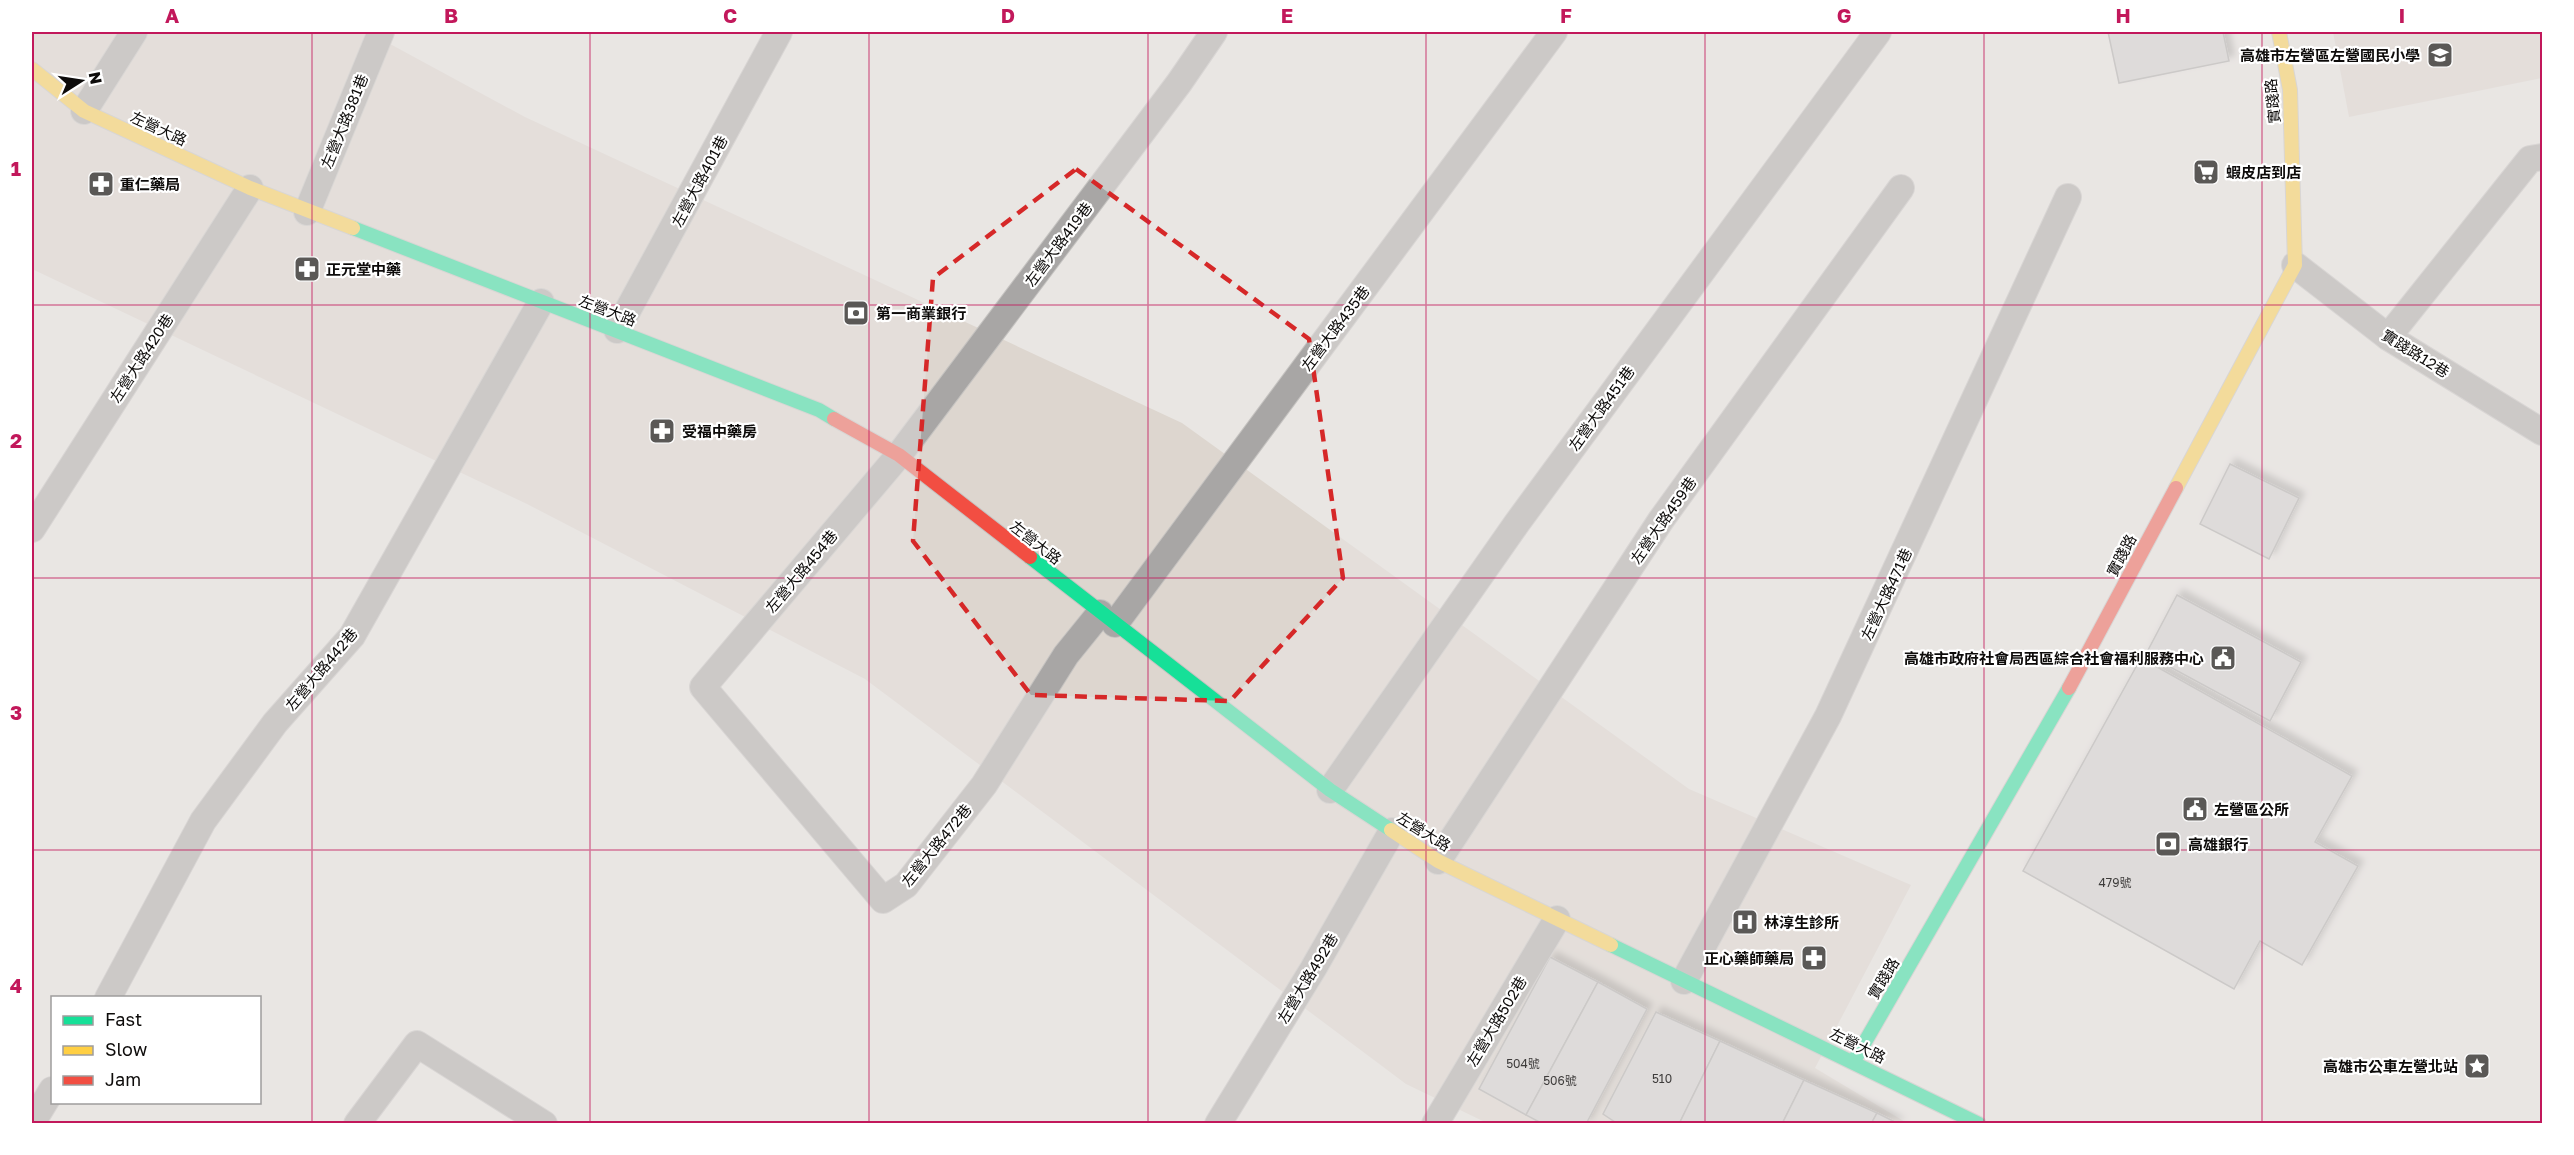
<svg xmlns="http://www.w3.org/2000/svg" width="2574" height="1155" font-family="'Golos Text','Noto Sans TC',sans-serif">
<defs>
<filter id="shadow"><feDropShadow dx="5.5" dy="-5.5" stdDeviation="3" flood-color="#0004"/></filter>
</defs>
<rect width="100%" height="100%" fill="#e9e6e3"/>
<g fill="#ddd6cf">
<path d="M32,32H368L525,117L1182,423L1689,789L1911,885L1815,1068L1907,1123H1487L1406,1084L865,679L527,504L32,269Z"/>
<path d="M2333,32H2542V78L2349,117Z"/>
</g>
<g fill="#d0cfce" stroke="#a8a7a6" stroke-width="1.5" filter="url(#shadow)">
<path d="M2108,32H2223L2229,61L2119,83Z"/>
<path d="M2230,464L2299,498L2269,559L2200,524Z"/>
<path d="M2177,595L2301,662L2270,721L2146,654Z"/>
<path d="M2141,658L2352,776L2315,842L2358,866L2302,965L2260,941L2234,989L2023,871Z"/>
<path d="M1550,957L1598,982L1526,1115L1479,1089Z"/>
<path d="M1598,982L1647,1009L1586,1124H1543L1526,1115Z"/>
<path d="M1656,1012L1720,1041L1679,1124H1618L1603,1114Z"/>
<path d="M1720,1041L1804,1080L1782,1124H1679Z"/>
<path d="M1804,1080L1877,1113L1871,1124H1782Z"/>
<path d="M1877,1113L1899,1124H1871Z"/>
</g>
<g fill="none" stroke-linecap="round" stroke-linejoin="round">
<g stroke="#c5c3c1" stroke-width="28">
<g id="lane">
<path d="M84,111L134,32"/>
<path d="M307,212L381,32"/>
<path d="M2295,265L2388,337L2542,432"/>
<path d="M617,330L779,32"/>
<path d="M2388,337L2530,159L2542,157"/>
<path d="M32,529L250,188"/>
<path d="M1100,613L1066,655L984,785L906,885L883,900L703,687L899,455L1179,83L1214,32"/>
<path d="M1115,624L1554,32"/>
<path d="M1330,790L1517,523L1878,32"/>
<path d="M1438,861L1661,520L1901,188"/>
<path d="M1684,981L1828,716L2068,197"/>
<path d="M108,998L203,821L275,723L352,636L541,302"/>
<path d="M32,1123L52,1090"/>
<path d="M357,1124L417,1044L544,1124"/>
<path d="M1218,1124L1313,969L1392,831"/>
<path d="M1435,1124L1557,919"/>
</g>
</g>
<g stroke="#c5c3c1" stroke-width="16">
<g id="fast">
<path d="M353,228L819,410L834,419"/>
<path d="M1030,557L1330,790L1391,830"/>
<path d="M1611,945L1979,1124"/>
<path d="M1854,1061L2069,688"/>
</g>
</g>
<g stroke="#c5c3c1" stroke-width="16">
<g id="slow">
<path d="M32,69L84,111L250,188L353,228"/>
<path d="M2176,488L2295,265L2290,90L2279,32"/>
<path d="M1391,830L1438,861L1611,945"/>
</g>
</g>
<g stroke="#c5c3c1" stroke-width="16">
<g id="jam">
<path d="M834,419L899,455L1030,557"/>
<path d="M2069,688L2176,488"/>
</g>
</g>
<use href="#lane" stroke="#a8a6a5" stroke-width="26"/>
<use href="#fast" stroke="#16e098" stroke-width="14"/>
<use href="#slow" stroke="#ffcf43" stroke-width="14"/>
<use href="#jam" stroke="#f24e42" stroke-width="14"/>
</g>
<path d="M0 0H2574V1155H0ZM1076,169L1309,339L1343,578L1230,701L1031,695L913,541L933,278Z" fill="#e9e6e3" fill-opacity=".55" fill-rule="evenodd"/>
<path fill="none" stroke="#d62828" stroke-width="4.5" stroke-dasharray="12 8" stroke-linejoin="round" d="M1076,169L1309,339L1343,578L1230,701L1031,695L913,541L933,278Z"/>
<path fill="none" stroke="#c2185b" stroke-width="1.5" stroke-opacity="0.55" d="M312,32V1124M590,32V1124M869,32V1124M1148,32V1124M1426,32V1124M1705,32V1124M1984,32V1124M2262,32V1124M32,305H2542M32,578H2542M32,850H2542"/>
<defs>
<g id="school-square" transform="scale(1.35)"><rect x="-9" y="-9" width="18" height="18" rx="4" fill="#5a5856" stroke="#fff"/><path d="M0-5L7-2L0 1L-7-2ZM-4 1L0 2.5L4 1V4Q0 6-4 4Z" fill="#fff"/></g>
<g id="supermarket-square" transform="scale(1.35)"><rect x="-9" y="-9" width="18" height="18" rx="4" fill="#5a5856" stroke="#fff"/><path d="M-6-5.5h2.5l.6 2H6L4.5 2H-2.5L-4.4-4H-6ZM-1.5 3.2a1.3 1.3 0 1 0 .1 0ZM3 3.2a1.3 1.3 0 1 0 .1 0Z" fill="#fff"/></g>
<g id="pharmacy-square" transform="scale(1.35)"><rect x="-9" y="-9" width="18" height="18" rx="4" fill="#5a5856" stroke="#fff"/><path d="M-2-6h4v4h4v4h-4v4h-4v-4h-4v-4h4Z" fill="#fff"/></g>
<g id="bank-square" transform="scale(1.35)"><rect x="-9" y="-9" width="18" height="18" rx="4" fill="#5a5856" stroke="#fff"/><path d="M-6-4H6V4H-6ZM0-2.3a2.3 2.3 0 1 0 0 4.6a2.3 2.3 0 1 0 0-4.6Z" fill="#fff"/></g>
<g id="civic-square" transform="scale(1.35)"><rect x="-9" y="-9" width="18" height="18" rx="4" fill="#5a5856" stroke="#fff"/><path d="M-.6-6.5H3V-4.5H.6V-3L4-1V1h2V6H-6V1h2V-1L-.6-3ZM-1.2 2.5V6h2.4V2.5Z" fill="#fff"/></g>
<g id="hospital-square" transform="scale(1.35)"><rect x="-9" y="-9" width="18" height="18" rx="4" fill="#5a5856" stroke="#fff"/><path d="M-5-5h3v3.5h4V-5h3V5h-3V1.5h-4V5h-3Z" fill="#fff"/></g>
<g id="sight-square" transform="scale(1.35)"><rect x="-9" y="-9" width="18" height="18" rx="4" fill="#5a5856" stroke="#fff"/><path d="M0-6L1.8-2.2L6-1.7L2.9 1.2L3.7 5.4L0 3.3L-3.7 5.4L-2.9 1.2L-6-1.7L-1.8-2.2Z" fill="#fff"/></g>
</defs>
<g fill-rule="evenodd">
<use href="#school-square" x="2440" y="55"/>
<use href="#supermarket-square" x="2206" y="172"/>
<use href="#pharmacy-square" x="101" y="184"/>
<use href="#pharmacy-square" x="307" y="269"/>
<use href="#bank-square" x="856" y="313"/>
<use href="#pharmacy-square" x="662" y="431"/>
<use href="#civic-square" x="2223" y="658"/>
<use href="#civic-square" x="2195" y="809"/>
<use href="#bank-square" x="2168" y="844"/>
<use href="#hospital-square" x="1745" y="922"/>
<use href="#pharmacy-square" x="1814" y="958"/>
<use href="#sight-square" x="2477" y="1066"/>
</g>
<g text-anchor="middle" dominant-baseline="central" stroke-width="4.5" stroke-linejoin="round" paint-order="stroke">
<g font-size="12" fill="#3e3c3b">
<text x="2115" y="882">479號</text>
<text x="1523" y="1063">504號</text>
<text x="1662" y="1078">510</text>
<text x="1560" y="1080">506號</text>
</g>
<g font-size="15" font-weight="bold" fill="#0d0b0a" stroke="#fff" text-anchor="start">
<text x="2420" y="55" text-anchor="end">高雄市左營區左營國民小學</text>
<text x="2226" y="172">蝦皮店到店</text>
<text x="120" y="184">重仁藥局</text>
<text x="326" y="269">正元堂中藥</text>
<text x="876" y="313">第一商業銀行</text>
<text x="682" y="431">受福中藥房</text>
<text x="2204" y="658" text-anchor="end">高雄市政府社會局西區綜合社會福利服務中心</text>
<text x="2214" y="809">左營區公所</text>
<text x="2188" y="844">高雄銀行</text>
<text x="1764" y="922">林淳生診所</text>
<text x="1794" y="958" text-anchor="end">正心藥師藥局</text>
<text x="2458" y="1066" text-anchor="end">高雄市公車左營北站</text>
</g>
<g font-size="15" fill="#0d0b0a" stroke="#fff">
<text transform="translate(2272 101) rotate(-95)">實踐路</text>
<text transform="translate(344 121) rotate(-68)">左營大路381巷</text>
<text transform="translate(159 128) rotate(25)">左營大路</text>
<text transform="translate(699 181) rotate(-62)">左營大路401巷</text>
<text transform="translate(1058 244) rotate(-53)">左營大路419巷</text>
<text transform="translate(608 310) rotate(21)">左營大路</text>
<text transform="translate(1335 328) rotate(-53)">左營大路435巷</text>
<text transform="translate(2416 353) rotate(32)">實踐路12巷</text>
<text transform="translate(141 358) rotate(-57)">左營大路420巷</text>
<text transform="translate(1601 408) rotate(-54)">左營大路451巷</text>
<text transform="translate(1663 520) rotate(-55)">左營大路459巷</text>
<text transform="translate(1036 542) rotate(38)">左營大路</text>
<text transform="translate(2121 555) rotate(-62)">實踐路</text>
<text transform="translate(801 571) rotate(-50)">左營大路454巷</text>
<text transform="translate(1886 594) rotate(-65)">左營大路471巷</text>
<text transform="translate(321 669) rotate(-50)">左營大路442巷</text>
<text transform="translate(1424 831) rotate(32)">左營大路</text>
<text transform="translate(936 845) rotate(-51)">左營大路472巷</text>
<text transform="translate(1307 978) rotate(-59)">左營大路492巷</text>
<text transform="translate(1883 978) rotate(-59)">實踐路</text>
<text transform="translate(1496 1021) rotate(-59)">左營大路502巷</text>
<text transform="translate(1858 1045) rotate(26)">左營大路</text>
</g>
</g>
<rect width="2574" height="1155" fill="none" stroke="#ffffff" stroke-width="66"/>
<rect x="51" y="996" width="210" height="108" fill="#ffffff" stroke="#9e9d9d" stroke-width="1.5"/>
<rect x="63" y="1016" width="30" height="9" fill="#16e098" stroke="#9e9d9d" stroke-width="1.5"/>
<text x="105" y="1026" font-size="18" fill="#0d0b0a">Fast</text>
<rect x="63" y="1046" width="30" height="9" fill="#ffcf43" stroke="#9e9d9d" stroke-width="1.5"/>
<text x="105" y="1056" font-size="18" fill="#0d0b0a">Slow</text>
<rect x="63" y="1076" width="30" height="9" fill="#f24e42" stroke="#9e9d9d" stroke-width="1.5"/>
<text x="105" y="1086" font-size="18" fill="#0d0b0a">Jam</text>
<g transform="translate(81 81) rotate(78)" stroke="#ffffff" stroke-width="4.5" paint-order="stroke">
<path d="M0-4.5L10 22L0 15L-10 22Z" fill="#0d0b0a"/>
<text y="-9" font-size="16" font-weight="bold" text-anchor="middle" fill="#0d0b0a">N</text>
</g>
<rect x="33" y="33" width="2508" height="1089" fill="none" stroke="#c2185b" stroke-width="2"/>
<g font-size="20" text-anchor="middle" font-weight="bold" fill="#c2185b">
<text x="172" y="23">A</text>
<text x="451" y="23">B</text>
<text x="730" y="23">C</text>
<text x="1008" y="23">D</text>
<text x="1287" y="23">E</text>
<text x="1566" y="23">F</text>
<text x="1844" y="23">G</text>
<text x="2123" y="23">H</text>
<text x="2402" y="23">I</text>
<text x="16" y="176">1</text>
<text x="16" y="448">2</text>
<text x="16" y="720">3</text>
<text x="16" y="993">4</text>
</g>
</svg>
